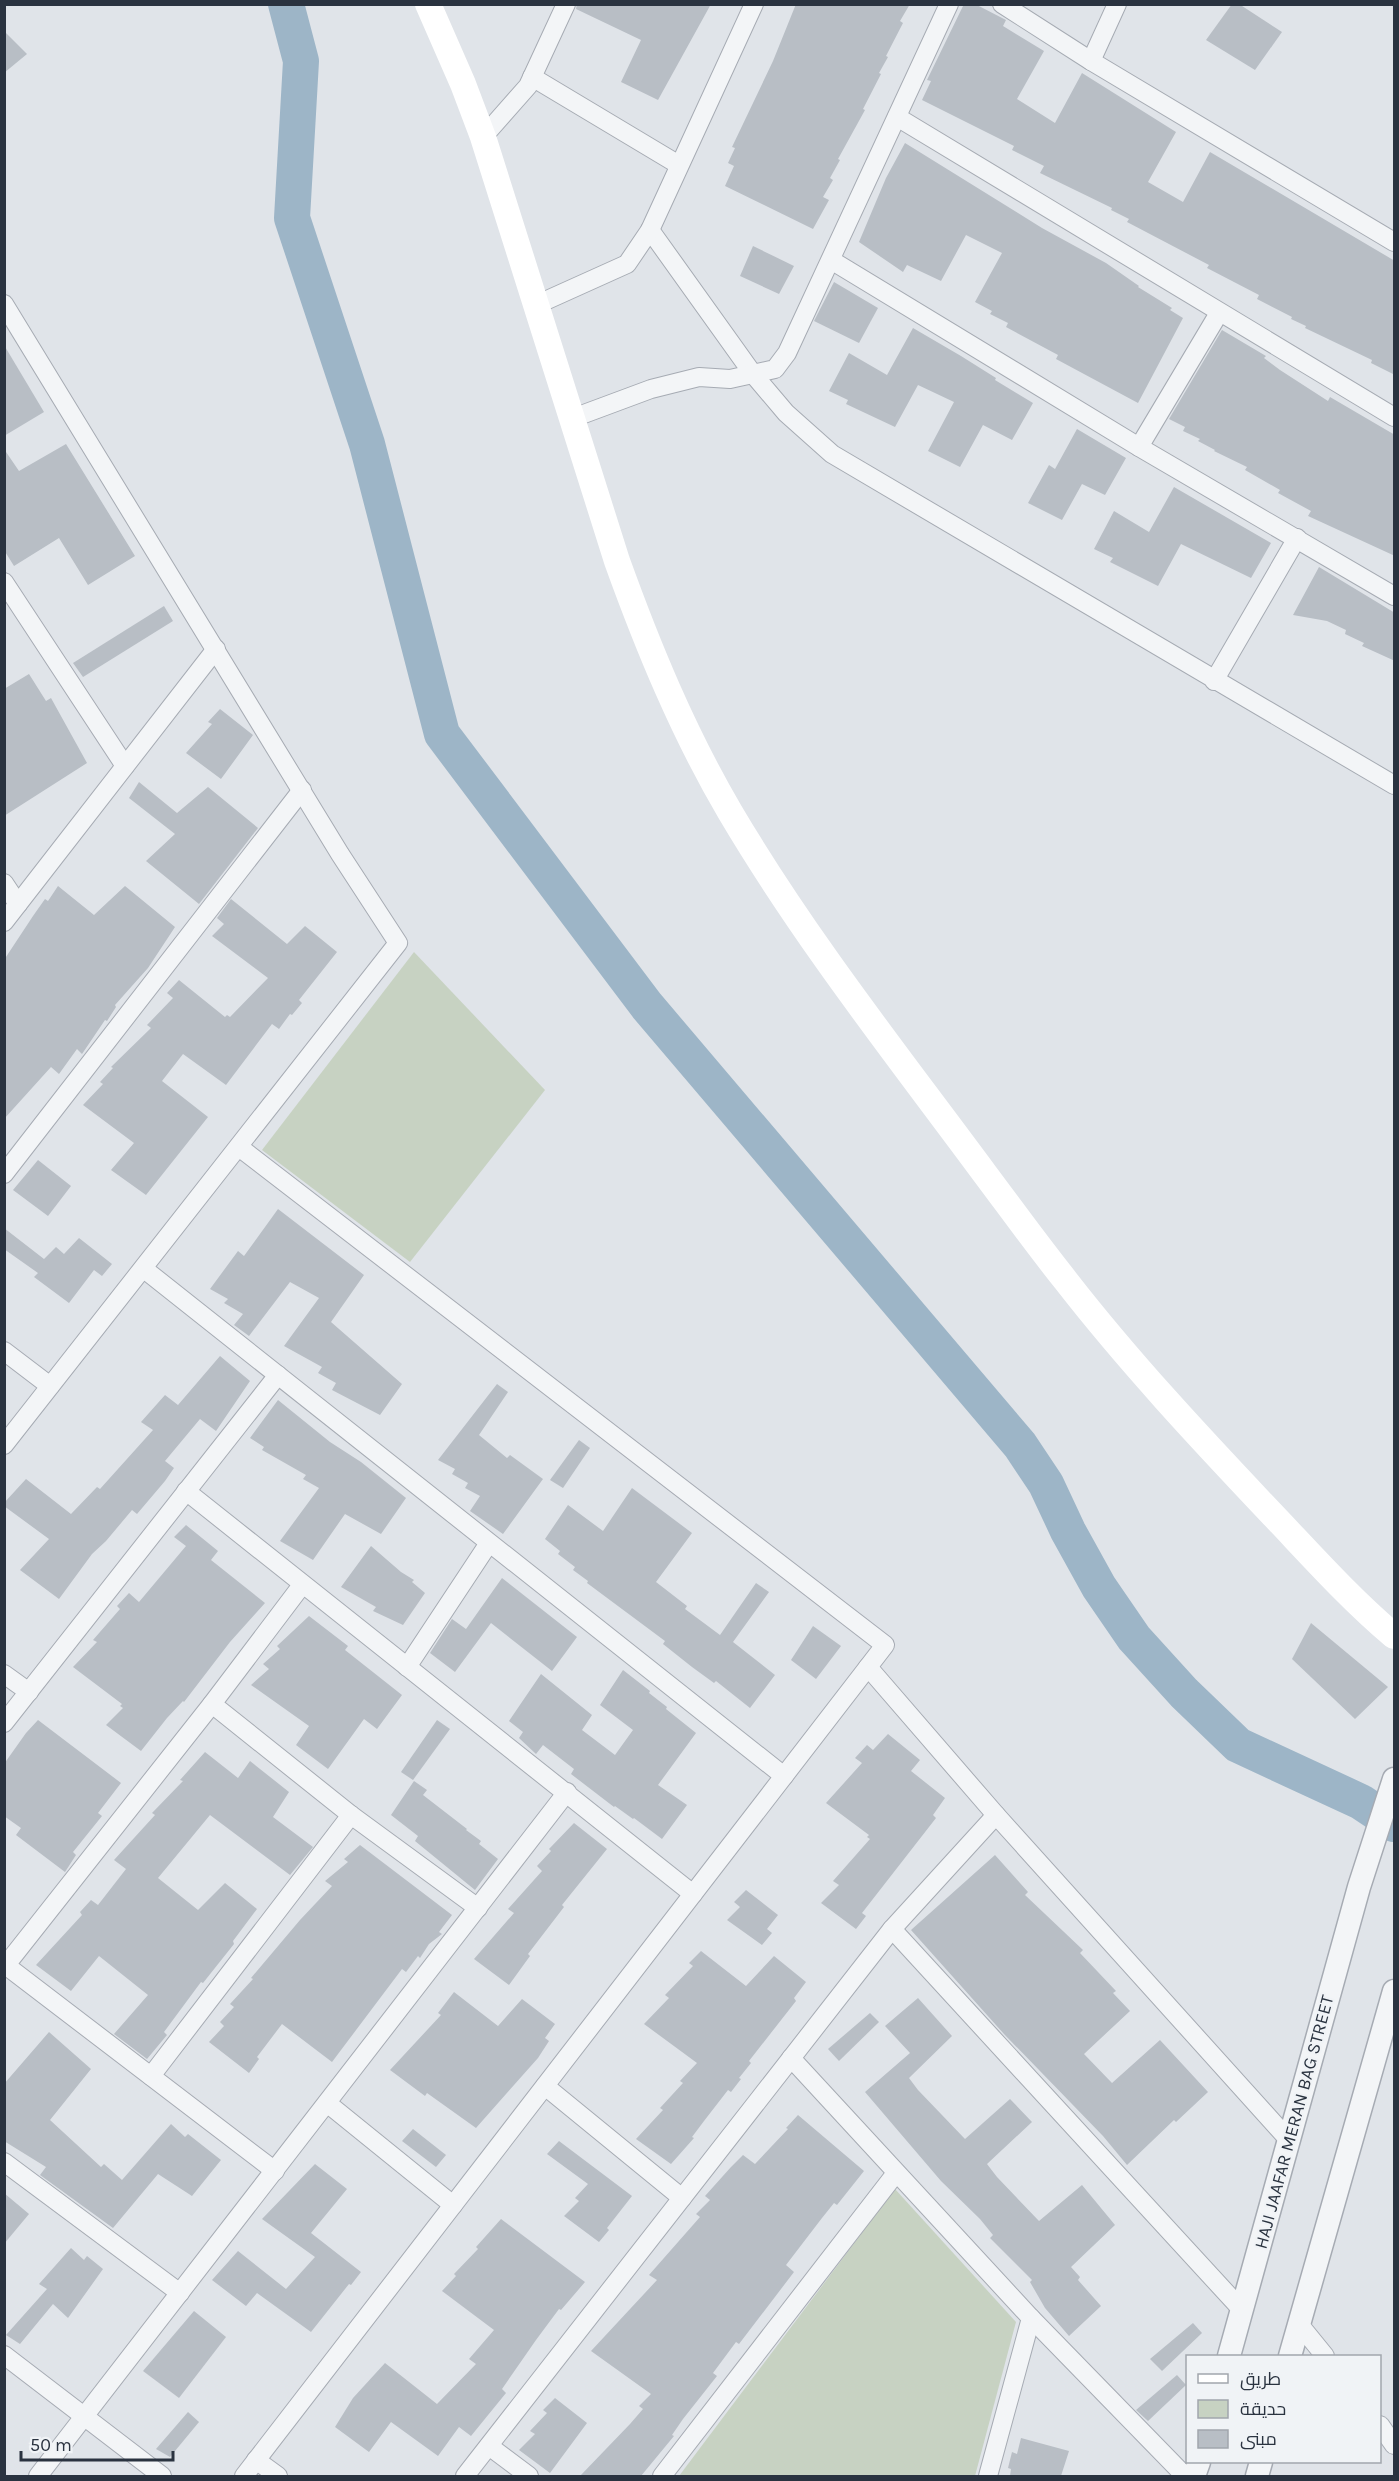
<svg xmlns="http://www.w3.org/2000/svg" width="1399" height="2481" font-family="Karla,Cairo,sans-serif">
<rect width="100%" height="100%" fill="#e0e4e9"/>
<g fill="#c7d2c2">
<path d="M414,952L545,1090L410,1262L262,1150Z"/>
<path d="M895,2189L1016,2322L975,2476H679Z"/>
</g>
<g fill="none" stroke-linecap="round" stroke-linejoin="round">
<path stroke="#9db5c7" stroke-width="36" d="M286,4L301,61L292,218L367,444L442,734L647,1006L1020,1445L1046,1484L1068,1531L1099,1587L1134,1638L1184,1693L1238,1745L1361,1802L1394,1824"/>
</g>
<g fill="#b8bec5">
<path d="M577,4H711L658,100L621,82L641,40L576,9Z"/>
<path d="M796,4H910L900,21L903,23L886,56L888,57L879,73L881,74L863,109L865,110L838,159L840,160L830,178L833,180L823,197L829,200L813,229L725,186L734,166L728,163L735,148L732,147L773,61Z"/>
<path d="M964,4H975L1006,20L1003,26L1044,51L1017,99L1055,123L1082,73L1176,132L1148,182L1183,202L1210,152L1395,261V375L1371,363L1372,360L1305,328L1306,326L1291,319L1292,317L1257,299L1259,295L1207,268L1209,265L1127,222L1129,219L1111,210L1112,208L1040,173L1044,166L1012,150L1014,146L922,100L931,81L927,80Z"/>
<path d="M1232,4H1239L1282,32L1255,70L1206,40Z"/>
<path d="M4,31L27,54L4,73Z"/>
<path d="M905,143L1042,228L1106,263L1139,286L1138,287L1172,308L1170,310L1183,318L1138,403L1056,359L1058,355L1006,327L1008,323L990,314L992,311L975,302L1002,253L966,235L941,281L907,265L903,272L859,242L886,178Z"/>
<path d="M753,246L794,266L779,294L740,276Z"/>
<path d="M834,282L878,308L859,343L814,321Z"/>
<path d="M913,328L961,356L996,378L995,380L1033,403L1012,440L983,425L960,467L928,451L954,402L918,385L895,427L846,404L848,400L829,391L849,353L887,375Z"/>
<path d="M1222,330L1266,356L1264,358L1280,370L1328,401L1330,397L1395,435V556L1308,516L1311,511L1278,493L1280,490L1245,470L1247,467L1214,451L1215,450L1198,441L1200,439L1183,431L1185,427L1169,419Z"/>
<path d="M4,345L44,412L4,436Z"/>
<path d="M1077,429L1126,458L1105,495L1082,484L1062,520L1028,503L1049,465L1055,469Z"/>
<path d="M66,444L135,556L88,585L59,538L14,566L4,550V449L19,471Z"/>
<path d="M1174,487L1271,543L1251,578L1181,544L1158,586L1110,562L1113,558L1094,549L1114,511L1149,532Z"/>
<path d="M1319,567L1395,613V661L1362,646L1364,643L1345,634L1346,630L1327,621L1293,615Z"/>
<path d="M164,606L173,621L83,677L73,663Z"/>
<path d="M29,674L46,701L51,698L87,763L4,816V689Z"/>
<path d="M220,709L253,735L221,779L186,753L212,724L208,722Z"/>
<path d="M139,782L177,813L208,787L258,828L199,904L146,861L175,834L129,798Z"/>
<path d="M58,886L94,915L125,886L175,927L148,968L115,1005L116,1007L107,1021L105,1020L82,1054L77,1049L59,1074L51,1067L4,1119V960L33,916L45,899L48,901Z"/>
<path d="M231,899L287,944L305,926L337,952L299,1000L302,1003L292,1015L290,1014L279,1029L272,1024L226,1085L183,1054L162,1081L208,1117L146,1195L111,1170L134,1143L83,1105L103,1084L100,1082L113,1068L111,1067L151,1028L147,1025L173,998L167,993L179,980L225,1017L227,1015L230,1017L268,978L212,936L224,924L217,918Z"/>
<path d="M38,1160L71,1186L48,1216L13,1190Z"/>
<path d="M278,1209L364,1275L331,1322L402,1384L380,1415L332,1390L336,1383L318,1373L322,1367L284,1346L319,1298L290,1282L249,1336L234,1325L243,1314L224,1303L228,1299L210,1289L238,1251L244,1256Z"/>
<path d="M4,1228L44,1259L56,1247L64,1254L79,1238L112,1264L102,1276L94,1270L69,1303L34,1277L38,1273L4,1249Z"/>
<path d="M220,1356L250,1381L216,1431L200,1419L165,1461L174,1468L165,1481L137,1514L132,1510L106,1541L92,1554L59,1599L20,1570L49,1539L4,1506V1503L26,1479L71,1514L97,1487L100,1489L153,1430L141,1422L165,1395L178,1405Z"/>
<path d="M497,1384L508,1392L479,1435L507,1458L510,1455L543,1479L503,1534L470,1511L480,1496L465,1488L468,1483L452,1474L455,1469L438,1460Z"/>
<path d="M278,1400L330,1442L361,1462L406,1498L381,1534L345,1514L313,1560L280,1541L319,1488L303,1479L306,1475L262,1450L264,1447L250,1438Z"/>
<path d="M579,1440L590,1448L563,1488L550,1480Z"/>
<path d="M632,1488L692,1533L656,1582L687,1606L685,1609L720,1635L756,1583L769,1592L733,1642L775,1675L750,1708L716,1681L714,1683L692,1667L663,1644L665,1641L587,1583L588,1581L573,1570L575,1567L558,1554L560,1551L545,1539L568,1505L603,1531Z"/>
<path d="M186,1525L218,1551L211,1560L265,1603L230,1642L184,1702L183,1701L167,1718L141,1751L106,1725L123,1708L120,1706L122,1704L73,1667L97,1642L93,1640L120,1609L117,1606L129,1593L139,1602L186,1546L174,1537Z"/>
<path d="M371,1546L401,1572L414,1580L412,1582L425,1593L403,1625L373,1611L376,1607L341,1587Z"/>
<path d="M502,1578L577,1637L552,1671L491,1623L455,1672L430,1653L452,1619L466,1629Z"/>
<path d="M309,1616L348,1646L345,1650L402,1695L377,1729L364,1719L328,1769L296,1745L309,1726L251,1685L269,1669L263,1664L280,1649L277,1646Z"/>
<path d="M1311,1623L1388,1687L1355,1719L1292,1659Z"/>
<path d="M813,1626L841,1646L816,1679L791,1660Z"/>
<path d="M623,1670L650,1691L649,1693L667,1707L666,1709L696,1733L658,1785L687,1805L662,1839L634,1818L633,1819L615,1806L614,1807L571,1774L574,1769L543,1745L536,1754L519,1738L523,1732L509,1721L541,1674L592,1715L582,1730L615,1755L633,1730L600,1705Z"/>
<path d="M38,1720L121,1783L98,1813L102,1816L73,1852L76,1855L65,1872L16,1835L21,1828L4,1816V1764L26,1733Z"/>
<path d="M437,1720L450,1729L413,1780L401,1772Z"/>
<path d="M888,1734L920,1760L911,1771L945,1798L933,1815L936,1818L862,1913L866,1916L856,1929L821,1903L839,1885L833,1881L870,1839L867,1837L869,1835L826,1803L862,1763L855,1758L867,1745L873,1750Z"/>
<path d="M205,1752L238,1778L250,1761L289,1792L273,1817L313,1847L290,1875L210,1815L158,1878L198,1910L225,1883L257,1909L233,1941L234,1944L203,1983L201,1982L164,2032L167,2035L147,2059L114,2034L148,1995L99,1956L71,1991L36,1965L82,1915L80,1912L91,1900L98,1905L126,1869L114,1860L155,1815L152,1813L183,1781L180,1780Z"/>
<path d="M414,1781L427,1790L423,1795L467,1829L466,1830L481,1841L479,1844L498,1859L475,1890L415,1841L418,1836L391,1815Z"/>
<path d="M574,1823L607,1849L562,1905L564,1907L528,1954L530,1956L509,1985L474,1959L514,1913L508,1909L542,1871L537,1866L551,1851L549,1849Z"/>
<path d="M360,1845L452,1915L439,1932L442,1934L429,1944L420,1958L418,1956L406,1972L402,1969L332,2062L282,2024L257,2057L259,2059L249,2073L209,2042L224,2026L220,2022L234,2007L230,2004L253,1979L251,1978L300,1920L332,1886L325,1881L348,1862L344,1859Z"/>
<path d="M995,1855L1028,1892L1025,1895L1083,1950L1080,1953L1116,1991L1113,1993L1130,2011L1084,2054L1112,2083L1160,2040L1208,2092L1176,2122L1174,2120L1127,2165L1103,2136L1004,2034L911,1930Z"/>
<path d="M746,1890L778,1915L767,1929L772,1933L762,1945L727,1920L740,1907L734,1902Z"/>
<path d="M701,1951L746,1986L774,1956L806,1982L794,1998L796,2001L749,2061L751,2063L739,2078L741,2079L731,2092L728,2090L704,2121L692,2137L694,2138L671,2164L636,2139L663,2110L660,2108L683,2083L680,2081L697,2063L644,2024L669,1998L665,1995L693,1966L689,1963Z"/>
<path d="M454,1992L498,2026L522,1999L555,2024L545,2038L549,2041L538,2058L476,2128L427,2093L425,2096L390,2070L441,2015L438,2013Z"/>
<path d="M918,1998L952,2036L909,2078L918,2090L965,2139L1010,2099L1032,2122L987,2164L997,2177L1039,2221L1082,2185L1115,2225L1071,2267L1080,2277L1078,2280L1101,2306L1069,2336L1045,2308L1030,2282L1032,2280L990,2238L993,2235L980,2219L941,2181L865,2092L910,2053L885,2026Z"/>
<path d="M870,2013L879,2022L839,2061L828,2049Z"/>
<path d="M49,2032L91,2069L50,2120L101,2167L104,2164L122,2180L171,2124L185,2137L188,2134L221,2160L192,2196L158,2174L113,2228L40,2175L46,2167L4,2141V2084Z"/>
<path d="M798,2115L864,2171L837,2205L834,2203L822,2218L786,2265L794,2272L739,2344L736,2342L713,2373L717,2376L683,2419L672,2435L674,2436L641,2476H580L630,2424L643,2409L639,2406L651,2394L591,2351L657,2280L649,2275L700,2217L696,2214L710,2200L705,2196L731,2167L743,2155L755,2164L788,2129L786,2128Z"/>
<path d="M413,2129L446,2155L436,2167L402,2141Z"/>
<path d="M559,2141L632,2196L607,2228L609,2230L599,2242L564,2216L579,2201L575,2198L588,2184L547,2154Z"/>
<path d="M315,2164L347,2189L311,2233L361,2272L351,2285L349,2284L311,2332L257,2293L246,2306L212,2280L238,2251L286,2289L315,2257L262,2219Z"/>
<path d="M4,2193L29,2214L4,2244Z"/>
<path d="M501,2219L585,2282L561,2310L559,2309L536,2340L502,2389L506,2393L471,2436L459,2427L438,2456L391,2422L369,2452L335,2427L353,2398L385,2363L437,2404L476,2364L469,2359L494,2330L442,2291L456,2276L454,2274L478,2249L476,2247Z"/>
<path d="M71,2248L84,2260L87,2256L103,2269L68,2318L53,2304L20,2344L6,2335L47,2289L39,2284Z"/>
<path d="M194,2311L226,2337L179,2398L143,2371Z"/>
<path d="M1193,2323L1202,2333L1162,2371L1150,2359Z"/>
<path d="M1177,2375L1186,2385L1148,2421L1136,2410Z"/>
<path d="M555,2398L587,2423L550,2473L519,2450L535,2434L530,2431L547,2413L543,2410Z"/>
<path d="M188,2412L199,2422L170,2457L156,2449Z"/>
<path d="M1021,2438L1069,2451L1061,2476H1010L1011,2469L1008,2468L1012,2452L1017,2454Z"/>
</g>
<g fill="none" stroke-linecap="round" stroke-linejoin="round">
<g stroke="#a6abb3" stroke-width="20">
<g id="minor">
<path d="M1002,4L1091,61L1394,242"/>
<path d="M1091,61L1117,4"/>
<path d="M532,77L679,165"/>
<path d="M897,117L1394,417"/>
<path d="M483,137L528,86L566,4"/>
<path d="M650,230L753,374L786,413L832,454L1394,785"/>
<path d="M831,260L1139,447L1394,596"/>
<path d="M4,304L340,854L398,943L4,1445"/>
<path d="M536,305L627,264L650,230L754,4"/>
<path d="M573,418L651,389L699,377L730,379L775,369L787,353L949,4"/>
<path d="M1139,447L1219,313"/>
<path d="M4,582L125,766"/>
<path d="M1214,681L1297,538"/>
<path d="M4,883L18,904"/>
<path d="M4,922L216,649"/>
<path d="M239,1147L885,1645L244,2476"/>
<path d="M4,1174L302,790"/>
<path d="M144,1269L784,1776"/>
<path d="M4,1351L50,1386"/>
<path d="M186,1491L693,1894"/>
<path d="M407,1667L489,1543"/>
<path d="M868,1667L996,1815L1288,2139"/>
<path d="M4,1674L29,1692"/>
<path d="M212,1704L351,1815L478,1908"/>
<path d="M4,1723L278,1375"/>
<path d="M892,1929L1242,2310"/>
<path d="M4,1964L275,2171"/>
<path d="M6,1965L212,1704L302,1585"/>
<path d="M791,2058L1031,2318L1185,2476"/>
<path d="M151,2076L351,1815"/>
<path d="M545,2086L682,2198"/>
<path d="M327,2103L453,2205"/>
<path d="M4,2162L180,2293"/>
<path d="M1299,2324L1325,2356"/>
<path d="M4,2355L162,2476"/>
<path d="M1380,2425L1394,2445"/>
<path d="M489,2446L529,2476"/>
<path d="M256,2460L278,2476"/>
<path d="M38,2476L567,1792"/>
<path d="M465,2476L892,1929L996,1815"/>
<path d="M662,2476L896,2173"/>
<path d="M988,2476L1031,2318"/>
</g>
</g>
<g stroke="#a6abb3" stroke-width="25">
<g id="tertiary">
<path d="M1229,2356L1359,1887L1394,1779"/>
<path d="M1290,2356L1394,1991"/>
<path d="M1194,2476L1199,2462"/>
<path d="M1257,2476L1261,2462"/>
</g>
</g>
<use href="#minor" stroke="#f3f5f7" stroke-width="18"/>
<use href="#tertiary" stroke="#f3f5f7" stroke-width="22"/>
<path stroke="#fff" stroke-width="26" d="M428,4L463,84L483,137L617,561C648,647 683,732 730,812C805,939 897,1055 985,1174C1012,1210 1038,1246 1066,1281C1129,1362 1200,1438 1271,1513C1311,1555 1350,1599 1394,1636"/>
</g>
<g text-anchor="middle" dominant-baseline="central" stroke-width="4.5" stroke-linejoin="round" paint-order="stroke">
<g font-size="18" fill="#2a3340" stroke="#f0f3f6">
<text transform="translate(1294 2122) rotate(-75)">HAJI JAAFAR MERAN BAG STREET</text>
</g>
</g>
<rect width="1399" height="2481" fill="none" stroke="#2a3340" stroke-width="12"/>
<rect x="1186" y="2355" width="195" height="108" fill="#f0f3f6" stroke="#a1a6ad" stroke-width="1.5"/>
<rect x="1198" y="2374" width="30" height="9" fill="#ffffff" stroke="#a1a6ad" stroke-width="1.5"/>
<text x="1240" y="2385" font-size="18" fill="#2a3340">طريق</text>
<rect x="1198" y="2400" width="30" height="18" fill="#c7d2c2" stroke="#a1a6ad" stroke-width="1.5"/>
<text x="1240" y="2415" font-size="18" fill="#2a3340">حديقة</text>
<rect x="1198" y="2430" width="30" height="18" fill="#b8bec5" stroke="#a1a6ad" stroke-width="1.5"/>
<text x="1240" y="2445" font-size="18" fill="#2a3340">مبنى</text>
<path d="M21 2451v9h152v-9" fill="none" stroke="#2a3340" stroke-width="3"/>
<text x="30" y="2451" font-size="18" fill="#2a3340" stroke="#f0f3f6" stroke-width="4.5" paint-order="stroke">50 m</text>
</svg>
